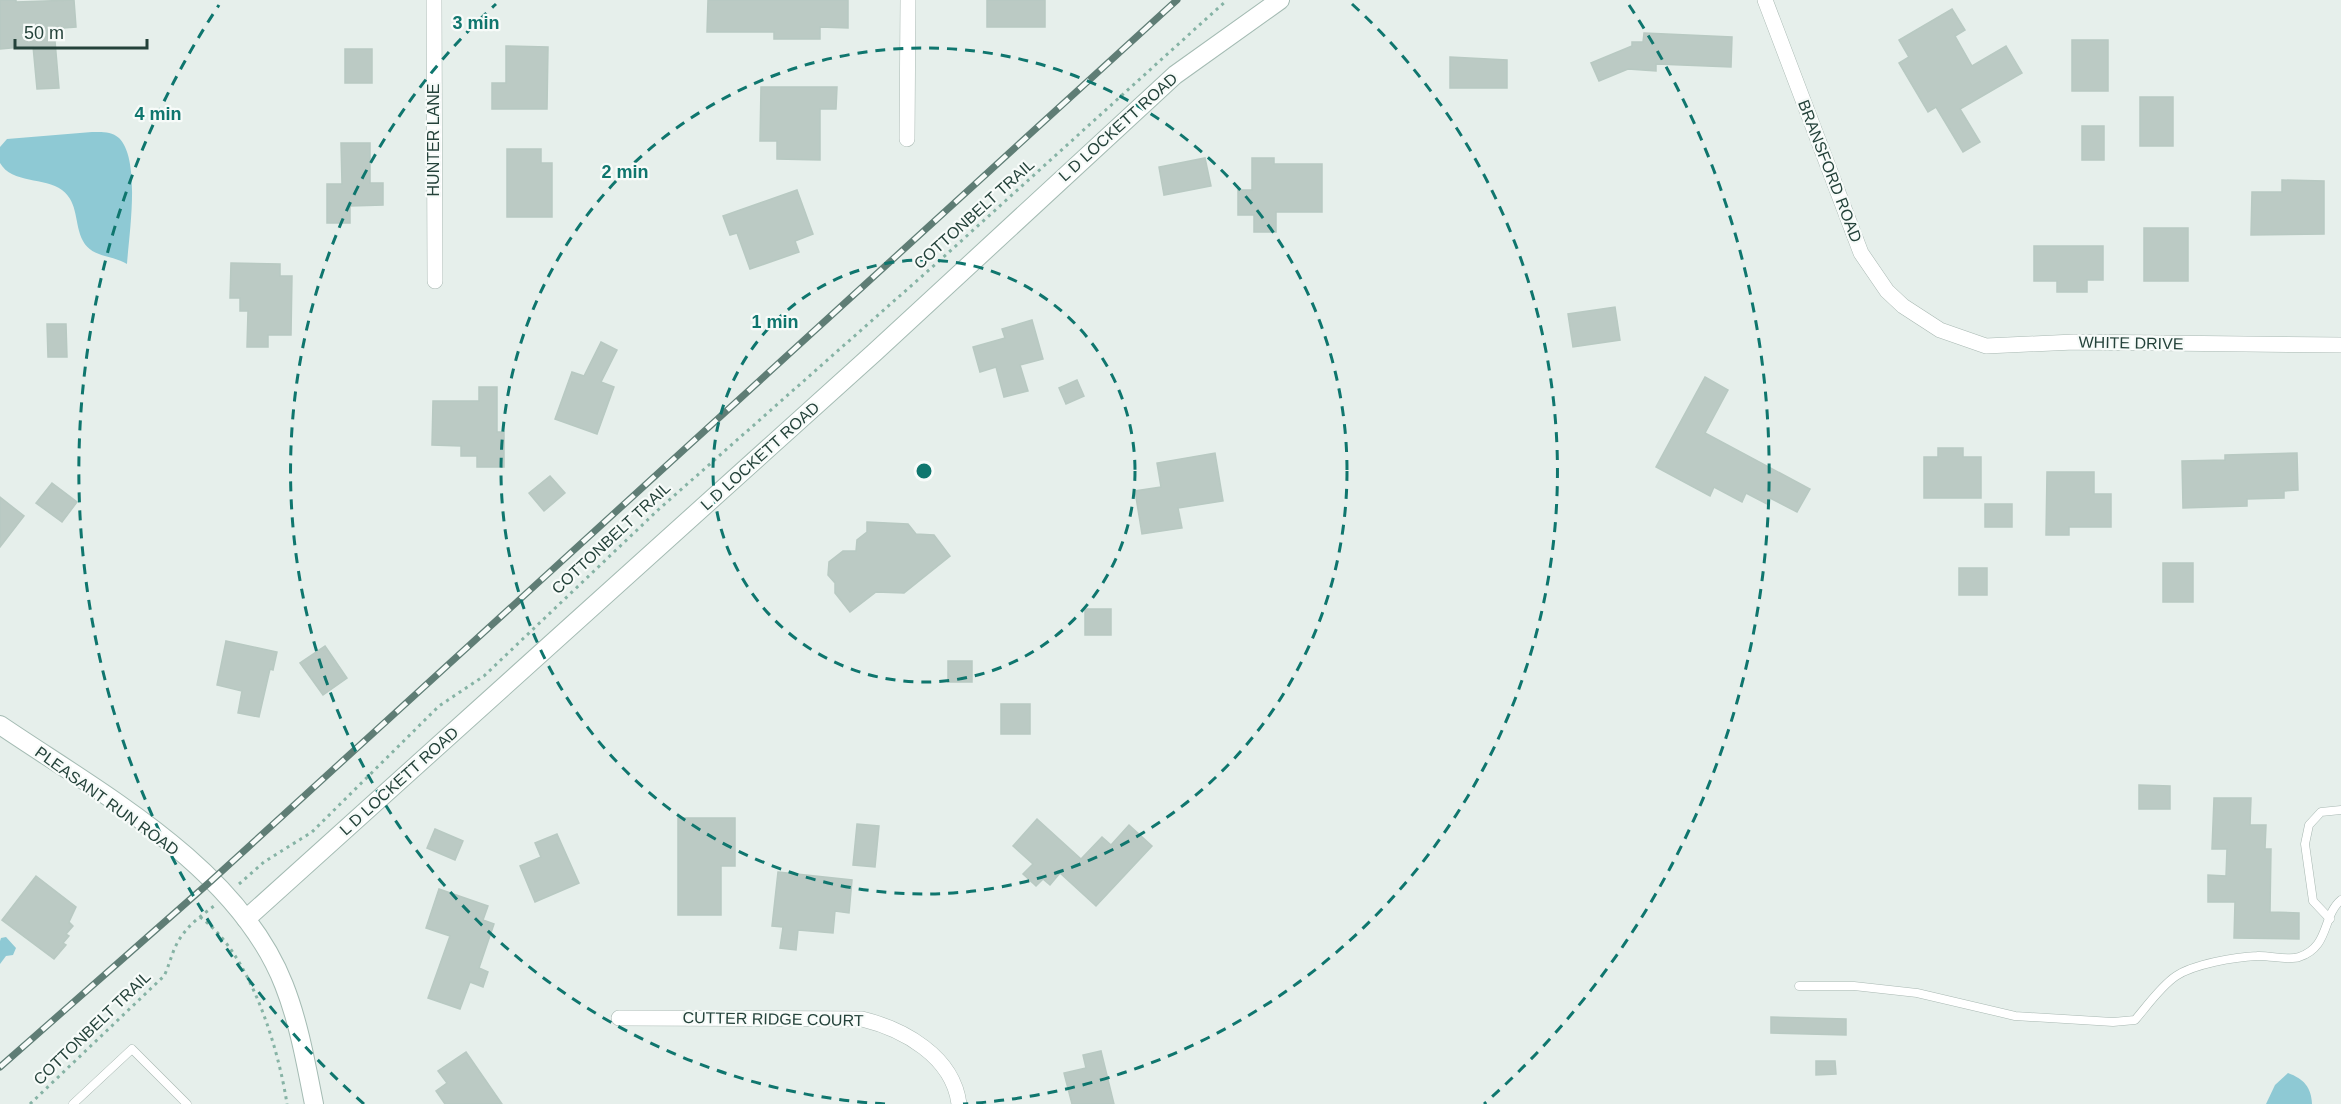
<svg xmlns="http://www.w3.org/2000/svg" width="2341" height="1104" font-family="Helvetica,sans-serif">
<rect width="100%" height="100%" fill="#e6efeb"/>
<g fill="#8ec9d4">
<path d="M92,132C102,132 111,131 119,138C141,160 129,234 127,264C113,255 92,258 83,241C74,224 79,203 62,190C45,177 12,184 0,163V147L7,139Z"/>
<path d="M6,937L16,948L13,955L6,956L0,964V941L1,938Z"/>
<path d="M2288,1073C2304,1079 2311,1087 2312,1104H2266L2275,1085Z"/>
</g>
<g fill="#bbcac4" stroke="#b8c9c2" stroke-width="1.5">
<path d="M0,0H16V2L74,0L76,27L63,28L64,36L55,41L59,88L37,89L33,46L0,49Z"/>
<path d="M708,0H848V28L820,27V39H774V32H707Z"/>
<rect x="987" y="0" width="58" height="27"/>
<path d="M1952,9L1965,30L1955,36L1972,66L2006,46L2022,73L1960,109L1980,142L1963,152L1936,107L1928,112L1899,63L1909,57L1899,40Z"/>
<path d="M1644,33L1732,37L1731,67L1656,64V71L1628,69L1599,81L1591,63L1632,46V42H1643Z"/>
<rect x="2072" y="40" width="36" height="51"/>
<path d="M506,46L548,47L547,109H492V83H506Z"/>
<rect x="345" y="49" width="27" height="34"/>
<path d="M1450,57L1507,60V88H1450Z"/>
<path d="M761,87H837L836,109H820V160L777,159V141H760Z"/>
<rect x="2140" y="97" width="33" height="49"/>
<rect x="2082" y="126" width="22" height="34"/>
<path d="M341,143H370V183H383V205L350,206V223H327V184H342Z"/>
<path d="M507,149H541V163H552V217H507Z"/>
<path d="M1205,158L1211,186L1164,195L1159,167Z"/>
<path d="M1252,158H1274V164H1322V212H1276V232H1254V215H1238V190H1252Z"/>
<path d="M2282,180L2324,181V234L2251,235L2252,192H2282Z"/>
<path d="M797,190L813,234L795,241L799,252L750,269L737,233L730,235L723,216Z"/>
<rect x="2144" y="228" width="44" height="53"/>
<path d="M2034,246H2103V280H2087V292H2057V281H2034Z"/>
<path d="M231,263L280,264V276H292L291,335H268V347H247L248,311H240V298H230Z"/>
<path d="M1615,307L1620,340L1573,347L1568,314Z"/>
<path d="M1032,320L1043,359L1020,365L1028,391L1004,397L996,367L980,372L973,347L1005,338L1002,329Z"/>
<path d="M47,324H66L67,357H48Z"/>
<path d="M601,342L617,350L601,382L614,387L597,434L555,419L572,372L584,376Z"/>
<path d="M1705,377L1728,390L1705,433L1810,489L1797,512L1770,498L1767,504L1746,493L1742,502L1714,487L1710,496L1656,467Z"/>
<path d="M1077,380L1084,396L1066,404L1059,388Z"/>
<path d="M479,387H497V432H504V467H477V456H461V446L432,445L433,401H479Z"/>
<path d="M1938,448H1963V457H1981V498H1924V457H1938Z"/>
<path d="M1215,453L1223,501L1178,508L1182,528L1142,534L1135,491L1161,487L1157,463Z"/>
<path d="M2297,453L2298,490L2284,491V498L2247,499V506L2183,508L2182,461L2225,460V455Z"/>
<path d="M2047,472H2094V494H2111V527H2069V535H2046Z"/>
<path d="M550,476L565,493L544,511L529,493Z"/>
<path d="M52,483L77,502L62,522L36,503Z"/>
<path d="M0,497L24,516L0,547Z"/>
<rect x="1985" y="504" width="27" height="23"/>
<path d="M867,522L908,524L916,534L934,535L950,556L904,593L876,592L850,612L835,593V583L828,575L829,562L843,551H856L857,540L867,532Z"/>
<rect x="2163" y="563" width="30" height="39"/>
<rect x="1959" y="568" width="28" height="27"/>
<rect x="1085" y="609" width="26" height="26"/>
<path d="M226,641L277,652L273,670L270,669L259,717L238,713L242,691L217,685Z"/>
<path d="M325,646L347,678L323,695L300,663Z"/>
<rect x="948" y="661" width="24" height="21"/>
<rect x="1001" y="704" width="29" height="30"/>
<path d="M2139,785L2170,786V809H2139Z"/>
<path d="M2214,798H2251L2250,825H2266L2265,849H2271L2270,912L2299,913V939L2234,938L2235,902H2208V875L2226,876L2227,849H2212Z"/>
<path d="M678,818H735V866H721V915H678Z"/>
<path d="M1037,819L1081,859L1102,837L1111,845L1129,825L1152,846L1096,906L1060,873L1050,885L1043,879L1036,886L1023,874L1033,864L1013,846Z"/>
<path d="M857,824L879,826L875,867L853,865Z"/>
<path d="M435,829L463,841L455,860L427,848Z"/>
<path d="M557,834L579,883L535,902L520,866L541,857L535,843Z"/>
<path d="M778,872L852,880L849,913L835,911L833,933L798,930L796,950L780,948L783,927L772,926Z"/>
<path d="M36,876L76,907L69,922L73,926L66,934L69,936L63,943L66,945L54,959L2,920Z"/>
<path d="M439,889L488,906L483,920L494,924L479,968L488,972L483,987L470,982L460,1009L428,998L450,936L426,928Z"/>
<path d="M1771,1017L1846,1019V1035L1771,1033Z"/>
<path d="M1101,1051L1114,1104H1072L1064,1073L1086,1068L1083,1055Z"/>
<path d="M466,1052L502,1104H445L436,1091L447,1083L438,1071Z"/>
<path d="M1816,1061H1835L1836,1074L1816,1075Z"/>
</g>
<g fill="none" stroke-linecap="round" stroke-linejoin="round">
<g stroke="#a8b8b2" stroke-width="9">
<g id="lane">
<path d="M2330,919L2313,901L2305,844L2309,825L2321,812L2341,810"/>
<path d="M1799,986H1854L1917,993L2015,1016L2113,1022L2135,1020C2147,1006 2161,986 2176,976C2194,964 2235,957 2257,956C2269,955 2288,961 2299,957C2330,947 2322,916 2341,900"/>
<path d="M73,1104L132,1049L187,1104"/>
</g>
</g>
<g stroke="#a8b8b2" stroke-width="16">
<g id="street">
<path d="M434,0L435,281"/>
<path d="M1765,0L1861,253L1887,291L1903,306L1940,330L1986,346L2074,342L2341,345"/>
<path d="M907,139L908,0"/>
<path d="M619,1018L862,1019C903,1029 953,1056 959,1104"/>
</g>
</g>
<g stroke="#a4bbb3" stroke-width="20">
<g id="secondary">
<path d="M0,725C100,793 238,867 284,985C299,1023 306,1064 314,1104"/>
<path d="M246,919L875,352L1175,75L1280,0"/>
</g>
</g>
<g stroke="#86b3a5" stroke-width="3" stroke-dasharray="3 4.5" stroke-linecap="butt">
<path d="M239,884L264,862L312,832L439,706L484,676L658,510L938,262L1227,0"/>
<path d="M200,917C249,952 278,1045 287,1104"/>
<path d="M30,1104L164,976C170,964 172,951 179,940C187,926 202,915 214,906"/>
</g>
<use href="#lane" stroke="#fff" stroke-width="8"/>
<use href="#street" stroke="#fff" stroke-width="15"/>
<use href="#secondary" stroke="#fff" stroke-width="18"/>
<g stroke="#5f7d75" stroke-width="7">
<path id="rail" d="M0,1067L211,881L1177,0"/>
</g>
<use href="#rail" stroke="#f7fbf9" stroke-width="4.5" stroke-dasharray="14" stroke-linecap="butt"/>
</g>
<g fill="none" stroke="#0f766e" stroke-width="3" stroke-dasharray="10 8">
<circle cx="924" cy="471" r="211"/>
<circle cx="924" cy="471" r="423"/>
<path d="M885 1104A634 634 0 0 1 496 4M1352 4A634 634 0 0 1 963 1104"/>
<path d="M364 1104A845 845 0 0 1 219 5M1629 5A845 845 0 0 1 1484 1104"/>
</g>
<g text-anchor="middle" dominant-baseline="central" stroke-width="4.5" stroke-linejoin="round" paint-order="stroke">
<g font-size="16" fill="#24423a" stroke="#f7fbf9">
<text transform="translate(1118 127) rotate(-42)">L D LOCKETT ROAD</text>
<text transform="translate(433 140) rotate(-90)">HUNTER LANE</text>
<text transform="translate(1830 171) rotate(69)">BRANSFORD ROAD</text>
<text transform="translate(974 214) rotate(-42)">COTTONBELT TRAIL</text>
<text transform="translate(2131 343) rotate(1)">WHITE DRIVE</text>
<text transform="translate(760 456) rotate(-42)">L D LOCKETT ROAD</text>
<text transform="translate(611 538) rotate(-43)">COTTONBELT TRAIL</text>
<text transform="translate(399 781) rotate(-42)">L D LOCKETT ROAD</text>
<text transform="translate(107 801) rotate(36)">PLEASANT RUN ROAD</text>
<text transform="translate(773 1019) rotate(1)">CUTTER RIDGE COURT</text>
<text transform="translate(92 1028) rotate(-44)">COTTONBELT TRAIL</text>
</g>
</g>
<circle cx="924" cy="471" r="9" fill="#0f766e" stroke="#f7fbf9" stroke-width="3"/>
<g font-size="18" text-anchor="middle" font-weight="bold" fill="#0f766e" stroke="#f7fbf9" stroke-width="4.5" stroke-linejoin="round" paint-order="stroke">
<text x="476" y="29">3 min</text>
<text x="158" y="120">4 min</text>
<text x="625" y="178">2 min</text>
<text x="775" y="328">1 min</text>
</g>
<path d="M15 39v9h132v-9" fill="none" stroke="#24423a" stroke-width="3"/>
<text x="24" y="39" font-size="18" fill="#24423a" stroke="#f7fbf9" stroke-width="4.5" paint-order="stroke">50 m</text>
</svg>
